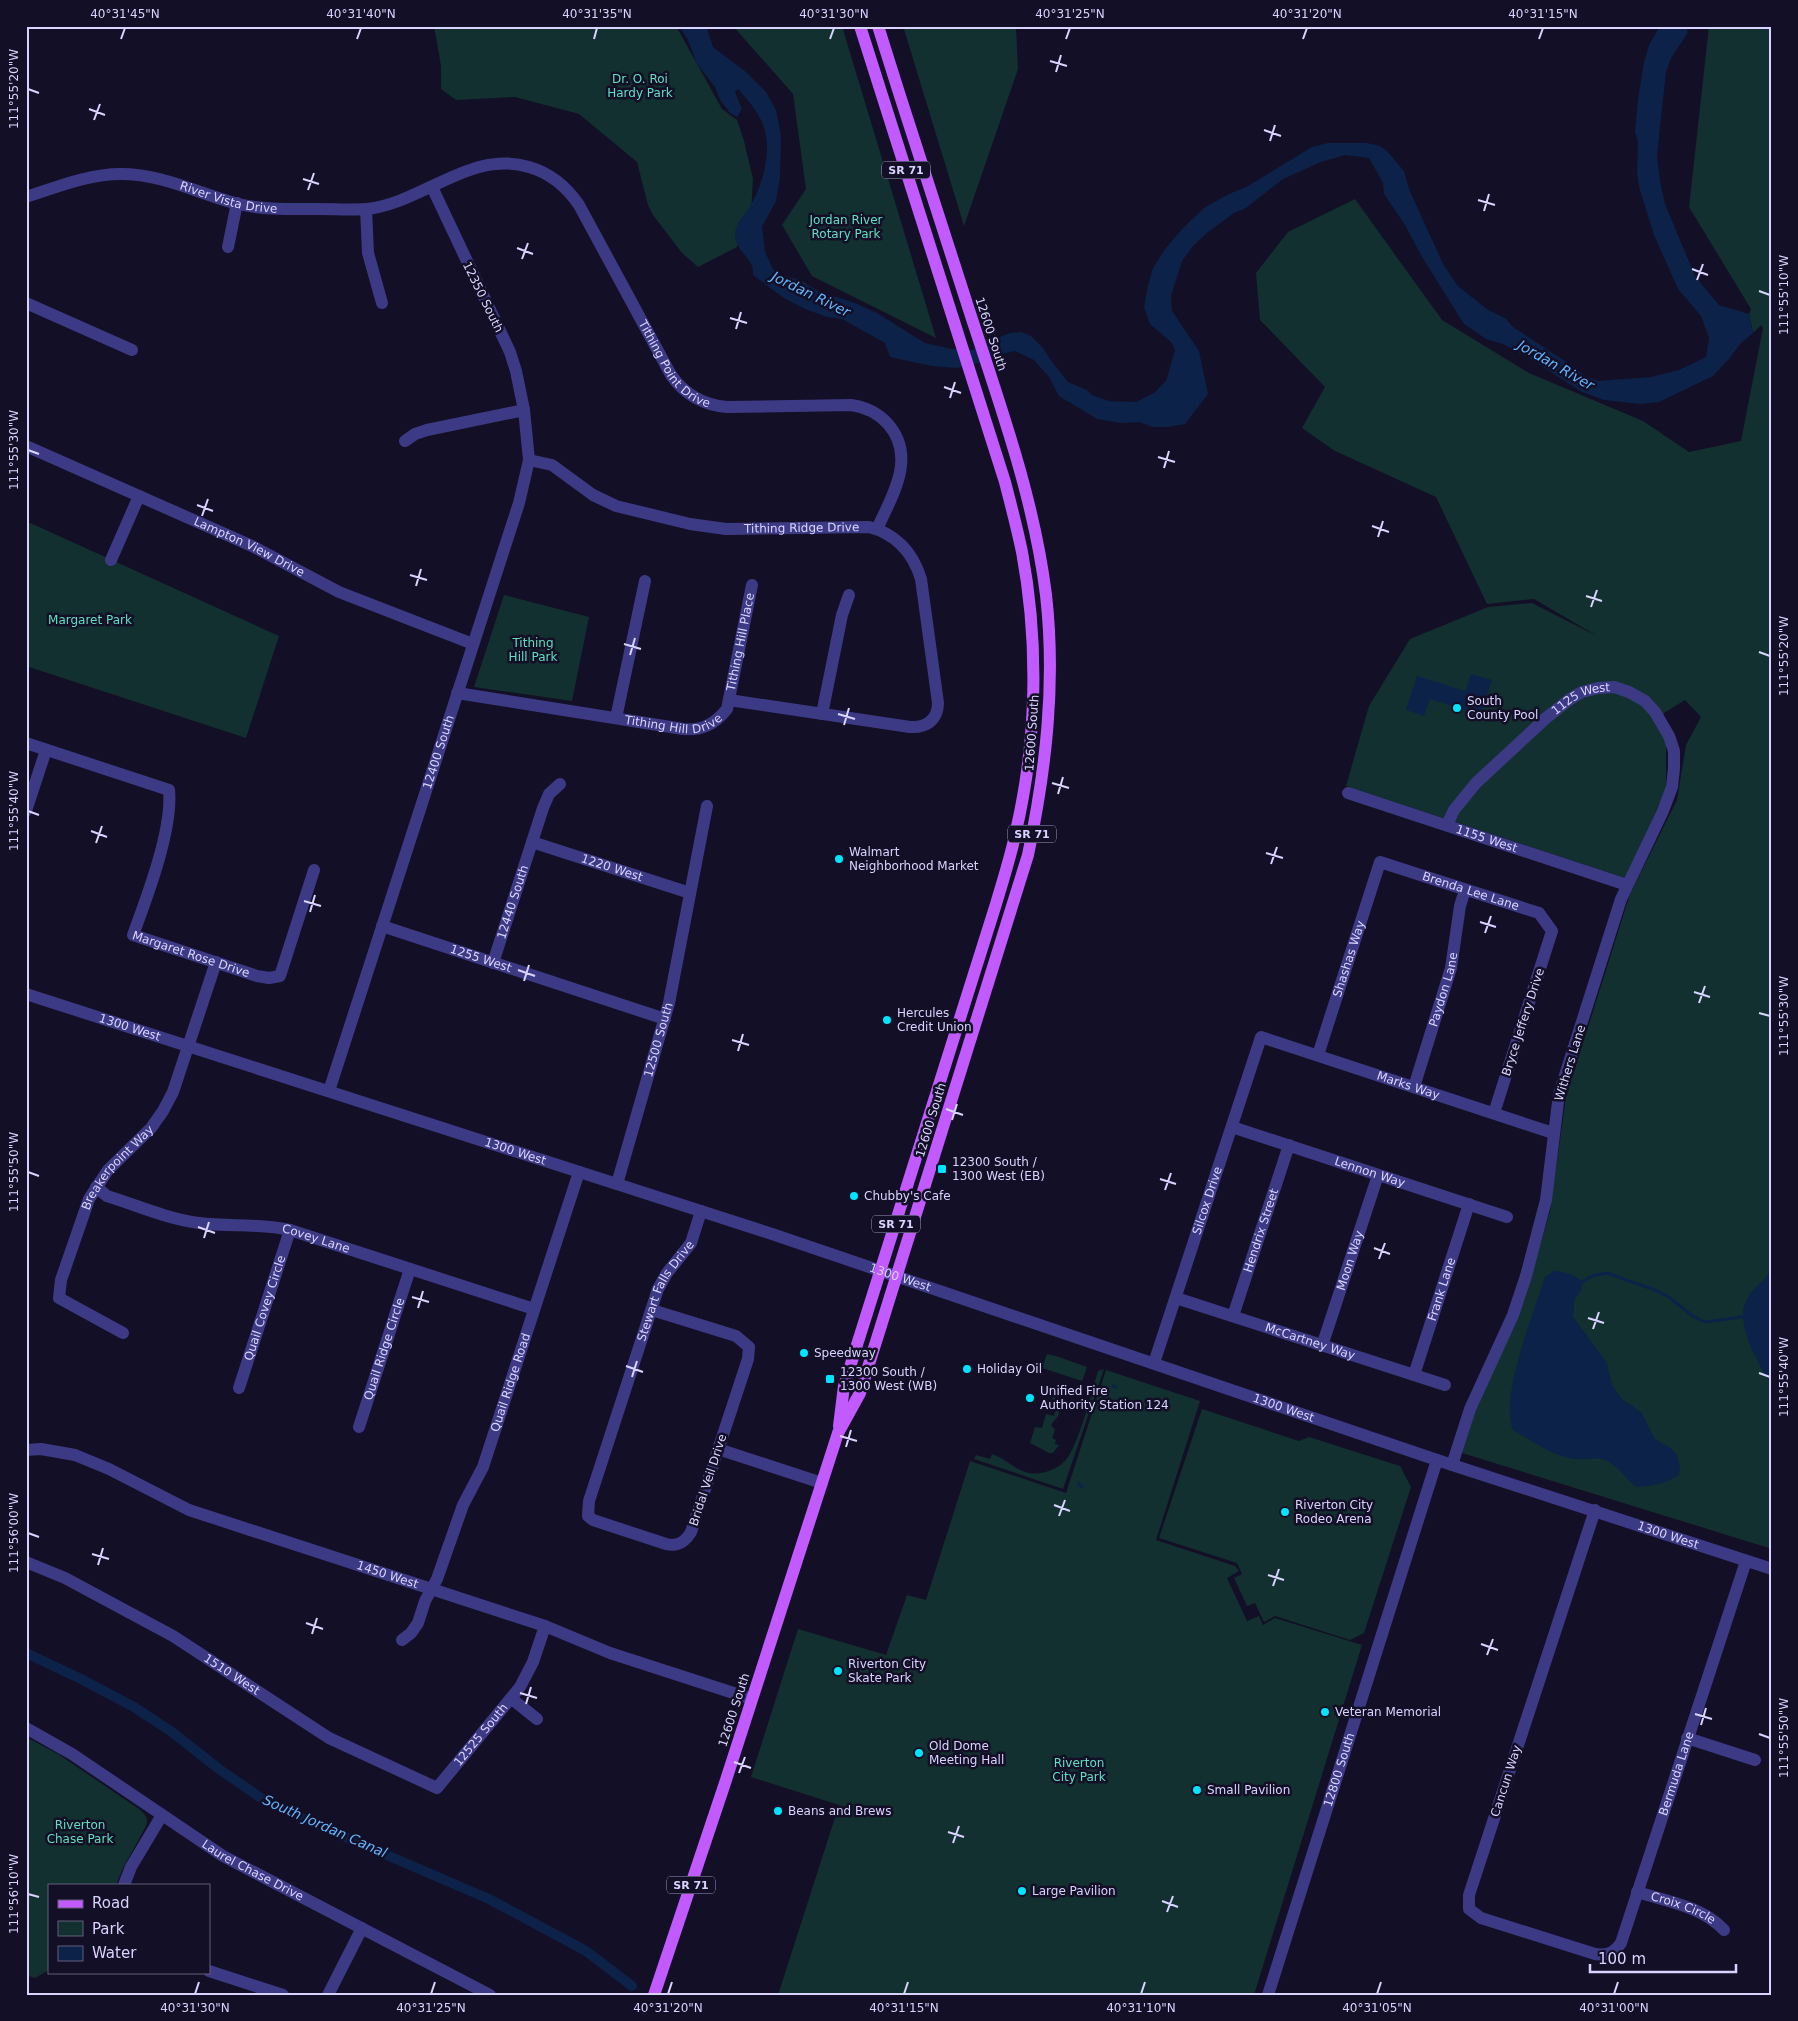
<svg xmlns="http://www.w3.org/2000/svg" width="1798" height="2021" font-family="'DejaVu Sans',sans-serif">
<rect width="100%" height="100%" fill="#130f26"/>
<g fill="#12302f">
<path d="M434,26H676L722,109L737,120L744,141L753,179L751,213L741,225L737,247L698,267L682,253L653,215L648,205L637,162L579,114L515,97L456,100L441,89V66Z"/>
<path d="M733,26H842L936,338L812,276L782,225L806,189L793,94Z"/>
<path d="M903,26H1016L1018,69L964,226Z"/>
<path d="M1709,26H1772V1549L1462,1453L1474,1414L1525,1298L1550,1211L1566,1097L1630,894L1677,800L1686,745L1701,717L1685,700L1664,713L1666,745V790L1625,878L1346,786L1369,706L1410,639L1488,607L1532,603L1597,636L1534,599L1487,604L1436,497L1335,451L1302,428L1325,387L1260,320L1256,273L1288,232L1355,199L1442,320L1529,373L1643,421L1689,452L1741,441L1763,328L1761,325L1753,333L1749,314L1751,309L1689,207Z"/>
<path d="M26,521L279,636L246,738L26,666Z"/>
<path d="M504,595L589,617L572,701L474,687Z"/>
<path d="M1047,1354L1056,1356L1087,1367L1082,1381L1042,1368Z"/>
<path d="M1104,1369L1063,1489L974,1459L976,1455L990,1459L992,1454C1007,1459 1015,1470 1029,1473C1042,1475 1056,1470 1065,1461C1078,1447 1092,1391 1098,1371Z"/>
<path d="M1106,1370L1200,1401L1156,1540L1235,1566L1239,1571L1227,1578L1247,1621L1259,1616L1263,1625L1275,1618L1362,1645L1254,1995H778L839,1805L751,1777L798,1629L886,1655L907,1595L926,1600L970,1461L1066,1493Z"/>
<path d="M1053,1397L1057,1398L1056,1401L1060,1409L1058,1416L1051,1425L1055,1430L1052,1438L1056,1440L1055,1444L1059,1445L1053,1453H1049L1030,1443L1035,1427L1042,1428L1046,1414L1054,1416L1057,1406L1051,1404Z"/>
<path d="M1202,1409L1299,1441L1309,1437L1400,1466L1411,1487L1364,1633L1350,1640L1275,1616L1264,1622L1255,1603L1247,1606L1234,1578L1242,1574L1237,1563L1159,1538Z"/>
<path d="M26,1737L58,1754L139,1809C145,1814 149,1818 146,1826L123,1868L116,1885H49V1970L35,1978L26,1975Z"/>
</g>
<g fill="#0c2248">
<path d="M679,26H706L713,47L746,72L766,92L776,110L781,136L780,177L776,201L762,227L765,252L773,269L778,274L800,280L818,291L855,303L877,313L925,343L952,349L973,350L980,345L1010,333L1021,332L1031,336L1043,348L1050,359L1068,382L1087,390L1092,395L1109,401L1136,402L1154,393L1166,381L1175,350L1171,342L1150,324L1144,307L1148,285L1153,268L1165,249L1184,227L1204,208L1227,195L1248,186L1312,147L1328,143H1367L1380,146L1387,151L1404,171L1409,189L1443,264L1458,286L1488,310L1505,318L1513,327L1571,365L1585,376L1599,381L1651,377L1679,370L1706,357L1709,338L1701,316L1678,289L1654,235L1639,187L1637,173L1638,142L1635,132L1638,99L1644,62L1649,45L1660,26H1688L1687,34L1671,58L1666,72L1657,155L1660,181L1665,204L1695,276L1719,305L1749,314L1753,333L1740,344L1729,359L1713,376L1659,402L1640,404L1604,400L1582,392L1529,358L1503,344L1486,339L1464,324L1422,257L1405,225L1384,194L1383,183L1369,158L1345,155L1321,162L1283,179L1246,208L1234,213L1207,233L1193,246L1182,261L1171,296L1172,311L1199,351L1208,394L1185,424L1168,427H1153L1139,422L1121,423L1097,419L1059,396L1049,377L1034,360L1015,351L1001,354L983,362L957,368L932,366L890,357L885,343L842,319L827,317L805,309L784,298L753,275C753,272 753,267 751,264C748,256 734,247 735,235C735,222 748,212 753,201C765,178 773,145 761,120C755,108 747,99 738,89L735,92L742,109L737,117L730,113L720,100L715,87L697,64L688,40Z"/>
<path d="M1471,674L1492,680L1481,715L1430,699L1424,716L1406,710L1417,676L1465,691Z"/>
<path d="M1772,1269V1386C1759,1364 1733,1323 1747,1299C1753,1287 1765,1281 1772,1269Z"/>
<path d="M1554,1271C1564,1271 1576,1275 1582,1282L1581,1290L1574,1301L1573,1317L1607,1363L1612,1385L1622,1399L1641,1412L1655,1439L1672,1449L1677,1455L1680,1468L1679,1475C1665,1484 1652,1486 1636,1487C1626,1479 1619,1467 1607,1461C1596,1455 1581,1462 1569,1458C1548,1453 1531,1440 1513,1430C1499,1397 1534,1312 1545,1277Z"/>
</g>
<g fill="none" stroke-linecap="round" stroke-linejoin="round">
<g stroke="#0c2248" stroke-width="3">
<path d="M1582,1282L1592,1276L1607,1273L1655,1290L1669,1297L1694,1317L1705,1322L1742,1317"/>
<path d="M1113,1386L1116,1387"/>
<path d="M1079,1484L1082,1487"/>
</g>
<path stroke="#0c2248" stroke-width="10" d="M26,1653L81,1679L134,1707L172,1732L219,1769L264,1800L303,1819L489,1899L586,1951L632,1986"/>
<g stroke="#3d3a85" stroke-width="12">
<path id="s1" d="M26,197C57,187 88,174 121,174C163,174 199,194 238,204C264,210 291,209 318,209C334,209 351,210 367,209C423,203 471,149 529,167C550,173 566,186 579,205L671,375C685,395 703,405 727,407L851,405C866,407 878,413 888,424C917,457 892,496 877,529"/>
<path d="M366,209L368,253L382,303"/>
<path d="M228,247L237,203"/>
<path d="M26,303L132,350"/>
<path d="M405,441L415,434L427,430L524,410"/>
<path id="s2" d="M26,446L252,546L339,592L473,644"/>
<path id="s3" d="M529,460L552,465L593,495L616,506L690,524L726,529L869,527C896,534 913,553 921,579L938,703C938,720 926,728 910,727L729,700"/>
<path d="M111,560L139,496"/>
<path id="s4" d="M457,693L683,729C702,731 715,724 727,709L752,585"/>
<path d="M822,714L842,615L849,595"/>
<path d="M616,718L645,581"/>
<path id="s5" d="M26,743L169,790C173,829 147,897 133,935L257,976L269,978L280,976L314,870"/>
<path id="s6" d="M1348,793L1627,885"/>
<path d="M26,811L46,750"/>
<path id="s7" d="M1447,825L1454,810L1476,783L1546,718L1570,699L1582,692L1598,688L1614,687L1629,692L1645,701L1655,712L1669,736L1674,751V768L1672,787L1663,811L1621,899L1559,1094L1546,1200L1526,1276L1513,1315L1470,1409L1452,1465"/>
<path id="s8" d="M532,842L690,893"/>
<path id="s9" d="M382,926L665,1019"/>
<path id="s10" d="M493,963L543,808L549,794L560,784"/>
<path id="s11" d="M26,994L772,1234L1437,1460L1772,1569"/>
<path id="s12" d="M1318,1055L1380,862L1539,913L1552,931L1494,1113"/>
<path id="s13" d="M1414,1087L1451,968L1460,906L1465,890"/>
<path id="s14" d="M329,1091L519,503L529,460L524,410L516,371L510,352L432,187"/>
<path id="s15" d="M1232,1127L1507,1217"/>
<path id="s16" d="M617,1184L669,1003L707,806"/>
<path id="s17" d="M96,1187L107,1196C136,1205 168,1219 199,1223C229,1227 260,1223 290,1230L534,1309"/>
<path id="s18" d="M1176,1298L1445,1385"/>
<path id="s19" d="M652,1310L736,1336L749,1347L748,1359L691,1532C685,1542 678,1547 666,1544L593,1520L588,1516L589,1501L658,1289L667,1273L691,1243L701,1211"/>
<path id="s20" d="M1233,1316L1289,1145"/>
<path id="s21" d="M123,1333L59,1298L61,1280L89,1199L108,1170L151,1128L163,1111L173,1092L216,962"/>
<path id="s22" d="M1322,1346L1378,1175"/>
<path id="s23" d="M1154,1363L1261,1037L1553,1133"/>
<path id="s24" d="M1414,1375L1469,1204"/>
<path id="s25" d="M239,1388L290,1230"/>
<path id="s26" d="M359,1427L410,1269"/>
<path d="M718,1449L822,1483"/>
<path id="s27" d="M26,1450L41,1449L75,1455L109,1469L189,1510L545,1626L610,1653L752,1699"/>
<path id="s28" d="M1595,1510L1469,1895V1909L1481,1918L1595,1954C1607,1956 1614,1953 1621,1943L1746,1561"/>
<path id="s29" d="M26,1562L65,1578L173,1636L329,1738L437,1788L520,1687L533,1662L545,1626"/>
<path id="s30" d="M402,1640L411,1633L418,1623L425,1601L437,1579L463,1505L483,1467L579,1172"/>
<path d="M512,1699L537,1719"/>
<path id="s31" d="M26,1728L72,1754L223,1856L490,1995"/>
<path d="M1687,1738L1755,1760"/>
<path d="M124,1885L131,1867L162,1815"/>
<path id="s32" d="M1637,1892C1667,1901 1703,1907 1724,1930"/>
<path d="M209,1971L283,1995"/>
<path d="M328,1995L362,1928"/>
<path id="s33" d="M1268,1995L1437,1460"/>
</g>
<g stroke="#c25bff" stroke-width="12">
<path d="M839,1426L844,1386L996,904C1003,880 1011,856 1016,831C1037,741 1039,643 1022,552C1017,528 1011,505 1005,482L860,26"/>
<path d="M654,1995L725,1783L838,1433L860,1393L1028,855C1046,769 1056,683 1046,595C1034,498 1000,405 970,313C939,218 908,122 878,26"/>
</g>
</g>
<path fill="none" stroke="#d9d4ff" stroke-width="2" d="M121,39L125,28M357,39L361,28M594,39L597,28M830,39L834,28M1066,39L1070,28M1303,39L1307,28M1539,39L1543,28M1050,61L1067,66M1056,72L1061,55M28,89L39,93M89,109L105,115M94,120L100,104M1264,130L1281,136M1270,141L1275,125M303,179L319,184M308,190L314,173M1478,200L1495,205M1484,211L1489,194M517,248L533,254M522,259L528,243M1692,269L1708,275M1697,280L1703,264M1759,291L1770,295M730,318L747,323M736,329L741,312M944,387L961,393M950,398L955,382M28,450L39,454M1158,457L1175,462M1164,468L1169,451M197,505L213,511M202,516L208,499M1372,526L1389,532M1378,537L1383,521M410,575L427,580M416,586L421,569M1586,596L1602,601M1591,607L1597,590M624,644L641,649M1759,652L1770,656M630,655L635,638M838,714L855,719M844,725L849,708M1052,783L1069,788M1058,794L1063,777M28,811L39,815M91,831L107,837M96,843L102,826M1266,853L1283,858M1271,864L1277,847M304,901L321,906M310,912L315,895M1480,922L1496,927M1485,933L1491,916M518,970L535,976M524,981L529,965M1694,992L1710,997M1699,1003L1705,986M1759,1013L1770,1016M732,1040L749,1045M738,1051L743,1034M946,1109L963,1115M952,1120L957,1104M28,1172L39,1176M1160,1179L1176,1184M1165,1190L1171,1173M198,1227L215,1233M204,1238L209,1222M1374,1248L1390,1254M1379,1259L1385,1243M412,1297L429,1302M418,1308L423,1291M1588,1318L1604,1323M1593,1329L1599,1312M626,1366L643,1372M1759,1373L1770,1377M632,1377L637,1361M840,1436L857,1441M846,1447L851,1430M1054,1505L1070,1511M1059,1516L1065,1500M28,1533L39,1537M92,1554L109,1559M98,1565L103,1548M1268,1575L1284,1580M1273,1586L1279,1569M306,1623L323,1629M312,1634L317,1618M1481,1644L1498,1650M1487,1655L1493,1639M520,1693L537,1698M526,1704L531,1687M1695,1714L1712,1719M1701,1725L1706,1708M1759,1734L1770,1738M734,1762L751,1768M739,1773L745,1757M948,1832L964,1837M953,1843L959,1826M28,1894L39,1897M1162,1901L1178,1907M1167,1912L1173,1896M195,1994L199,1982M431,1994L435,1982M668,1994L672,1982M904,1994L908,1982M1141,1994L1145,1982M1377,1994L1381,1982M1614,1994L1618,1982"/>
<g fill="#00e5ff" stroke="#130f26" stroke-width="2">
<circle cx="1457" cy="708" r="5"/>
<circle cx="839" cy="859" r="5"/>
<circle cx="887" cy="1020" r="5"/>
<rect x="937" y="1164" width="10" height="10" rx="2.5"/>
<circle cx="854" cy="1196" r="5"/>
<circle cx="804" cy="1353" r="5"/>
<circle cx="967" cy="1369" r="5"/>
<rect x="825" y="1374" width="10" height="10" rx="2.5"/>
<circle cx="1030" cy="1398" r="5"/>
<circle cx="1285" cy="1512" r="5"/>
<circle cx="838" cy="1671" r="5"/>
<circle cx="1325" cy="1712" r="5"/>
<circle cx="919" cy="1753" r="5"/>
<circle cx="1197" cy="1790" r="5"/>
<circle cx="778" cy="1811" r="5"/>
<circle cx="1022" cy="1891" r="5"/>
</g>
<g text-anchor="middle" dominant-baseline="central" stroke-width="5" stroke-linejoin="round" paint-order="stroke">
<g fill="#130f26" stroke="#9e99be" stroke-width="1">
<rect x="882" y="161.5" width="48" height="17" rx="4"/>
<rect x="1008" y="825.5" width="48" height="17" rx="4"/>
<rect x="872" y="1215.5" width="48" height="17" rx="4"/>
<rect x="667" y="1876.5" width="48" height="17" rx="4"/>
</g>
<g font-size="11" font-weight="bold" fill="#d9d4ff">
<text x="906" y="170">SR 71</text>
<text x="1032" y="834">SR 71</text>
<text x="896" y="1224">SR 71</text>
<text x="691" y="1885">SR 71</text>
</g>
<g font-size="12" fill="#5fe0c0" stroke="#130f26">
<text x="640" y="79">Dr. O. Roi<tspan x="640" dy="14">Hardy Park</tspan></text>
<text x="846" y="220">Jordan River<tspan x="846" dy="14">Rotary Park</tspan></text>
<text x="90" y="620">Margaret Park</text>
<text x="533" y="643">Tithing<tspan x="533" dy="14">Hill Park</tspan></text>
<text x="1079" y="1763">Riverton<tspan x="1079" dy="14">City Park</tspan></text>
<text x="80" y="1825">Riverton<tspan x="80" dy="14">Chase Park</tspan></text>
</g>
<g font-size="12" fill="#d9d4ff" stroke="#130f26">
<text stroke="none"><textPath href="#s1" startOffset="209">River Vista Drive</textPath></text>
<text transform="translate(483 297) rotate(64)">12350 South</text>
<text transform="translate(991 334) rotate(72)">12600 South</text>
<text stroke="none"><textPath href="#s1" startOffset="771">Tithing Point Drive</textPath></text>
<text stroke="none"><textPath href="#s3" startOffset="288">Tithing Ridge Drive</textPath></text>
<text stroke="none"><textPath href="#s2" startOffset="245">Lampton View Drive</textPath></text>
<text stroke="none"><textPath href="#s4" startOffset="348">Tithing Hill Place</textPath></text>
<text stroke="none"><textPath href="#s7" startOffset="188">1125 West</textPath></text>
<text stroke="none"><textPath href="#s4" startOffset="220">Tithing Hill Drive</textPath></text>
<text transform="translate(1032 733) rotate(-86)">12600 South</text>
<text stroke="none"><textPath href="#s14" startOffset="356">12400 South</textPath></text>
<text stroke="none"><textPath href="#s6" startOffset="146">1155 West</textPath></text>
<text stroke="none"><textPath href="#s8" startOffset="84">1220 West</textPath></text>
<text stroke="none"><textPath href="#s12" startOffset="298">Brenda Lee Lane</textPath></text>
<text stroke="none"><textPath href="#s10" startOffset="64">12440 South</textPath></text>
<text stroke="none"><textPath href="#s5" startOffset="362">Margaret Rose Drive</textPath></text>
<text stroke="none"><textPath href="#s9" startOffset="104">1255 West</textPath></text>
<text stroke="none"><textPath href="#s12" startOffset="101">Shashas Way</textPath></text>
<text stroke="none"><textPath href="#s13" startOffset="102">Paydon Lane</textPath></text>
<text transform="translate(1523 1022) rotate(-72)">Bryce Jeffery Drive</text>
<text stroke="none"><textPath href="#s11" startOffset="109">1300 West</textPath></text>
<text stroke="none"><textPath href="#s16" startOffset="150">12500 South</textPath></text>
<text transform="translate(1570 1063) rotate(-73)">Withers Lane</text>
<text stroke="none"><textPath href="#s23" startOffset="498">Marks Way</textPath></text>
<text transform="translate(931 1120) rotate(-73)">12600 South</text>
<text stroke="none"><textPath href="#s11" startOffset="514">1300 West</textPath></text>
<text stroke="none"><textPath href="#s21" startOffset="219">Breakerpoint Way</textPath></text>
<text stroke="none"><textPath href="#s15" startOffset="145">Lennon Way</textPath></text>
<text stroke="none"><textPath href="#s23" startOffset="171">Silcox Drive</textPath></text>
<text stroke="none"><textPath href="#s20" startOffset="90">Hendrix Street</textPath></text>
<text stroke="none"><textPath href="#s17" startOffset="229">Covey Lane</textPath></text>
<text stroke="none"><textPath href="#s22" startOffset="90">Moon Way</textPath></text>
<text stroke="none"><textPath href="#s11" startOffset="919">1300 West</textPath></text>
<text stroke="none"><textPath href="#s24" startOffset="90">Frank Lane</textPath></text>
<text stroke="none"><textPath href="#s19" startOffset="652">Stewart Falls Drive</textPath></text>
<text stroke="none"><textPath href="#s25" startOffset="84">Quail Covey Circle</textPath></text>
<text stroke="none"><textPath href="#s18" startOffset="141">McCartney Way</textPath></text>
<text stroke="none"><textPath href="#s26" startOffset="82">Quail Ridge Circle</textPath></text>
<text stroke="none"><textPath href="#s30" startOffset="282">Quail Ridge Road</textPath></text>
<text stroke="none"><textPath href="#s11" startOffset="1324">1300 West</textPath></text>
<text transform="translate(708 1480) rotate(-72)">Bridal Veil Drive</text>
<text stroke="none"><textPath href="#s11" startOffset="1729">1300 West</textPath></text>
<text stroke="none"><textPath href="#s27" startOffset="385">1450 West</textPath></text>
<text stroke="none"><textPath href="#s29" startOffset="235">1510 West</textPath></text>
<text transform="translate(734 1710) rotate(-72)">12600 South</text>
<text stroke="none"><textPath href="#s29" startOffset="539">12525 South</textPath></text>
<text stroke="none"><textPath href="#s33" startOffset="236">12800 South</textPath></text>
<text stroke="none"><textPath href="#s28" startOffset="762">Bermuda Lane</textPath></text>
<text transform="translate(1506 1781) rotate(-72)">Cancun Way</text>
<text stroke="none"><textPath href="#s31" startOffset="268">Laurel Chase Drive</textPath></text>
<text stroke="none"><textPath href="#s32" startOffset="49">Croix Circle</textPath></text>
</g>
<g font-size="12" fill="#d9d4ff" stroke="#130f26" text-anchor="start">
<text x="1467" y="701">South<tspan x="1467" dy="14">County Pool</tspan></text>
<text x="849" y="852">Walmart<tspan x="849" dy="14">Neighborhood Market</tspan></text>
<text x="897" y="1013">Hercules<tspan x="897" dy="14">Credit Union</tspan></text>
<text x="952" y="1162">12300 South /<tspan x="952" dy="14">1300 West (EB)</tspan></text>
<text x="864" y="1196">Chubby's Cafe</text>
<text x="814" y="1353">Speedway</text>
<text x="977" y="1369">Holiday Oil</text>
<text x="840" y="1372">12300 South /<tspan x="840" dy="14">1300 West (WB)</tspan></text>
<text x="1040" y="1391">Unified Fire<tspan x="1040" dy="14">Authority Station 124</tspan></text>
<text x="1295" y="1505">Riverton City<tspan x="1295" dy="14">Rodeo Arena</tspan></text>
<text x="848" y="1664">Riverton City<tspan x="848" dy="14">Skate Park</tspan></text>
<text x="1335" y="1712">Veteran Memorial</text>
<text x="929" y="1746">Old Dome<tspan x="929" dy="14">Meeting Hall</tspan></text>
<text x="1207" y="1790">Small Pavilion</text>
<text x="788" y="1811">Beans and Brews</text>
<text x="1032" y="1891">Large Pavilion</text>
</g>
<g font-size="14" font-style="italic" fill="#62b6ff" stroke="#130f26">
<text transform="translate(811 294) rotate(26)">Jordan River</text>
<text transform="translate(1556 365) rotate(30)">Jordan River</text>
<text transform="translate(325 1826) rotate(24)">South Jordan Canal</text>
</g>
</g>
<rect width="1798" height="2021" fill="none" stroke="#130f26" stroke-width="55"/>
<rect x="48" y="1884" width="162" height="90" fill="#130f26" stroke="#625e7d"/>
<rect x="58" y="1900" width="25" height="8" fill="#c25bff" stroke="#625e7d"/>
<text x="92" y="1908" font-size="15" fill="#d9d4ff">Road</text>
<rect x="58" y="1921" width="25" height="15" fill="#12302f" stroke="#625e7d"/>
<text x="92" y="1934" font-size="15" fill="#d9d4ff">Park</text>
<rect x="58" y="1946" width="25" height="15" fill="#0c2248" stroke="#625e7d"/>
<text x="92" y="1958" font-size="15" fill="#d9d4ff">Water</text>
<path d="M1590 1964v8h146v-8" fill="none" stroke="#d9d4ff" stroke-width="2.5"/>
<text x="1598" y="1964" font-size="15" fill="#d9d4ff" stroke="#130f26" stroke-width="4" paint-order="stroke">100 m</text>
<rect x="28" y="28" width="1742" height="1966" fill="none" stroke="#d9d4ff" stroke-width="2"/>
<g font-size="12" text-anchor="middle" fill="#d9d4ff">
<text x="125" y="18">40°31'45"N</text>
<text x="361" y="18">40°31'40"N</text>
<text x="597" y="18">40°31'35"N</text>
<text x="834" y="18">40°31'30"N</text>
<text x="1070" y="18">40°31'25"N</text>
<text x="1307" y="18">40°31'20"N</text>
<text x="1543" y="18">40°31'15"N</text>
<text transform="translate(14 89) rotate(-90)" y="4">111°55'20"W</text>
<text transform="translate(1784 295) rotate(-90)" y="4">111°55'10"W</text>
<text transform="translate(14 450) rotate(-90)" y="4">111°55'30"W</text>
<text transform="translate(1784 656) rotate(-90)" y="4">111°55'20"W</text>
<text transform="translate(14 811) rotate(-90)" y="4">111°55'40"W</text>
<text transform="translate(1784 1016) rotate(-90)" y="4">111°55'30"W</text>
<text transform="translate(14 1172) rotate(-90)" y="4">111°55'50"W</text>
<text transform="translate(1784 1377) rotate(-90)" y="4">111°55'40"W</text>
<text transform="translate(14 1533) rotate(-90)" y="4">111°56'00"W</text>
<text transform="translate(1784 1738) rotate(-90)" y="4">111°55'50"W</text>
<text transform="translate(14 1894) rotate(-90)" y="4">111°56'10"W</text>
<text x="195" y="2012">40°31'30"N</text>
<text x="431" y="2012">40°31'25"N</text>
<text x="668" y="2012">40°31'20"N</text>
<text x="904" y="2012">40°31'15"N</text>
<text x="1141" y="2012">40°31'10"N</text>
<text x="1377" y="2012">40°31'05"N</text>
<text x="1614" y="2012">40°31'00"N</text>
</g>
</svg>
